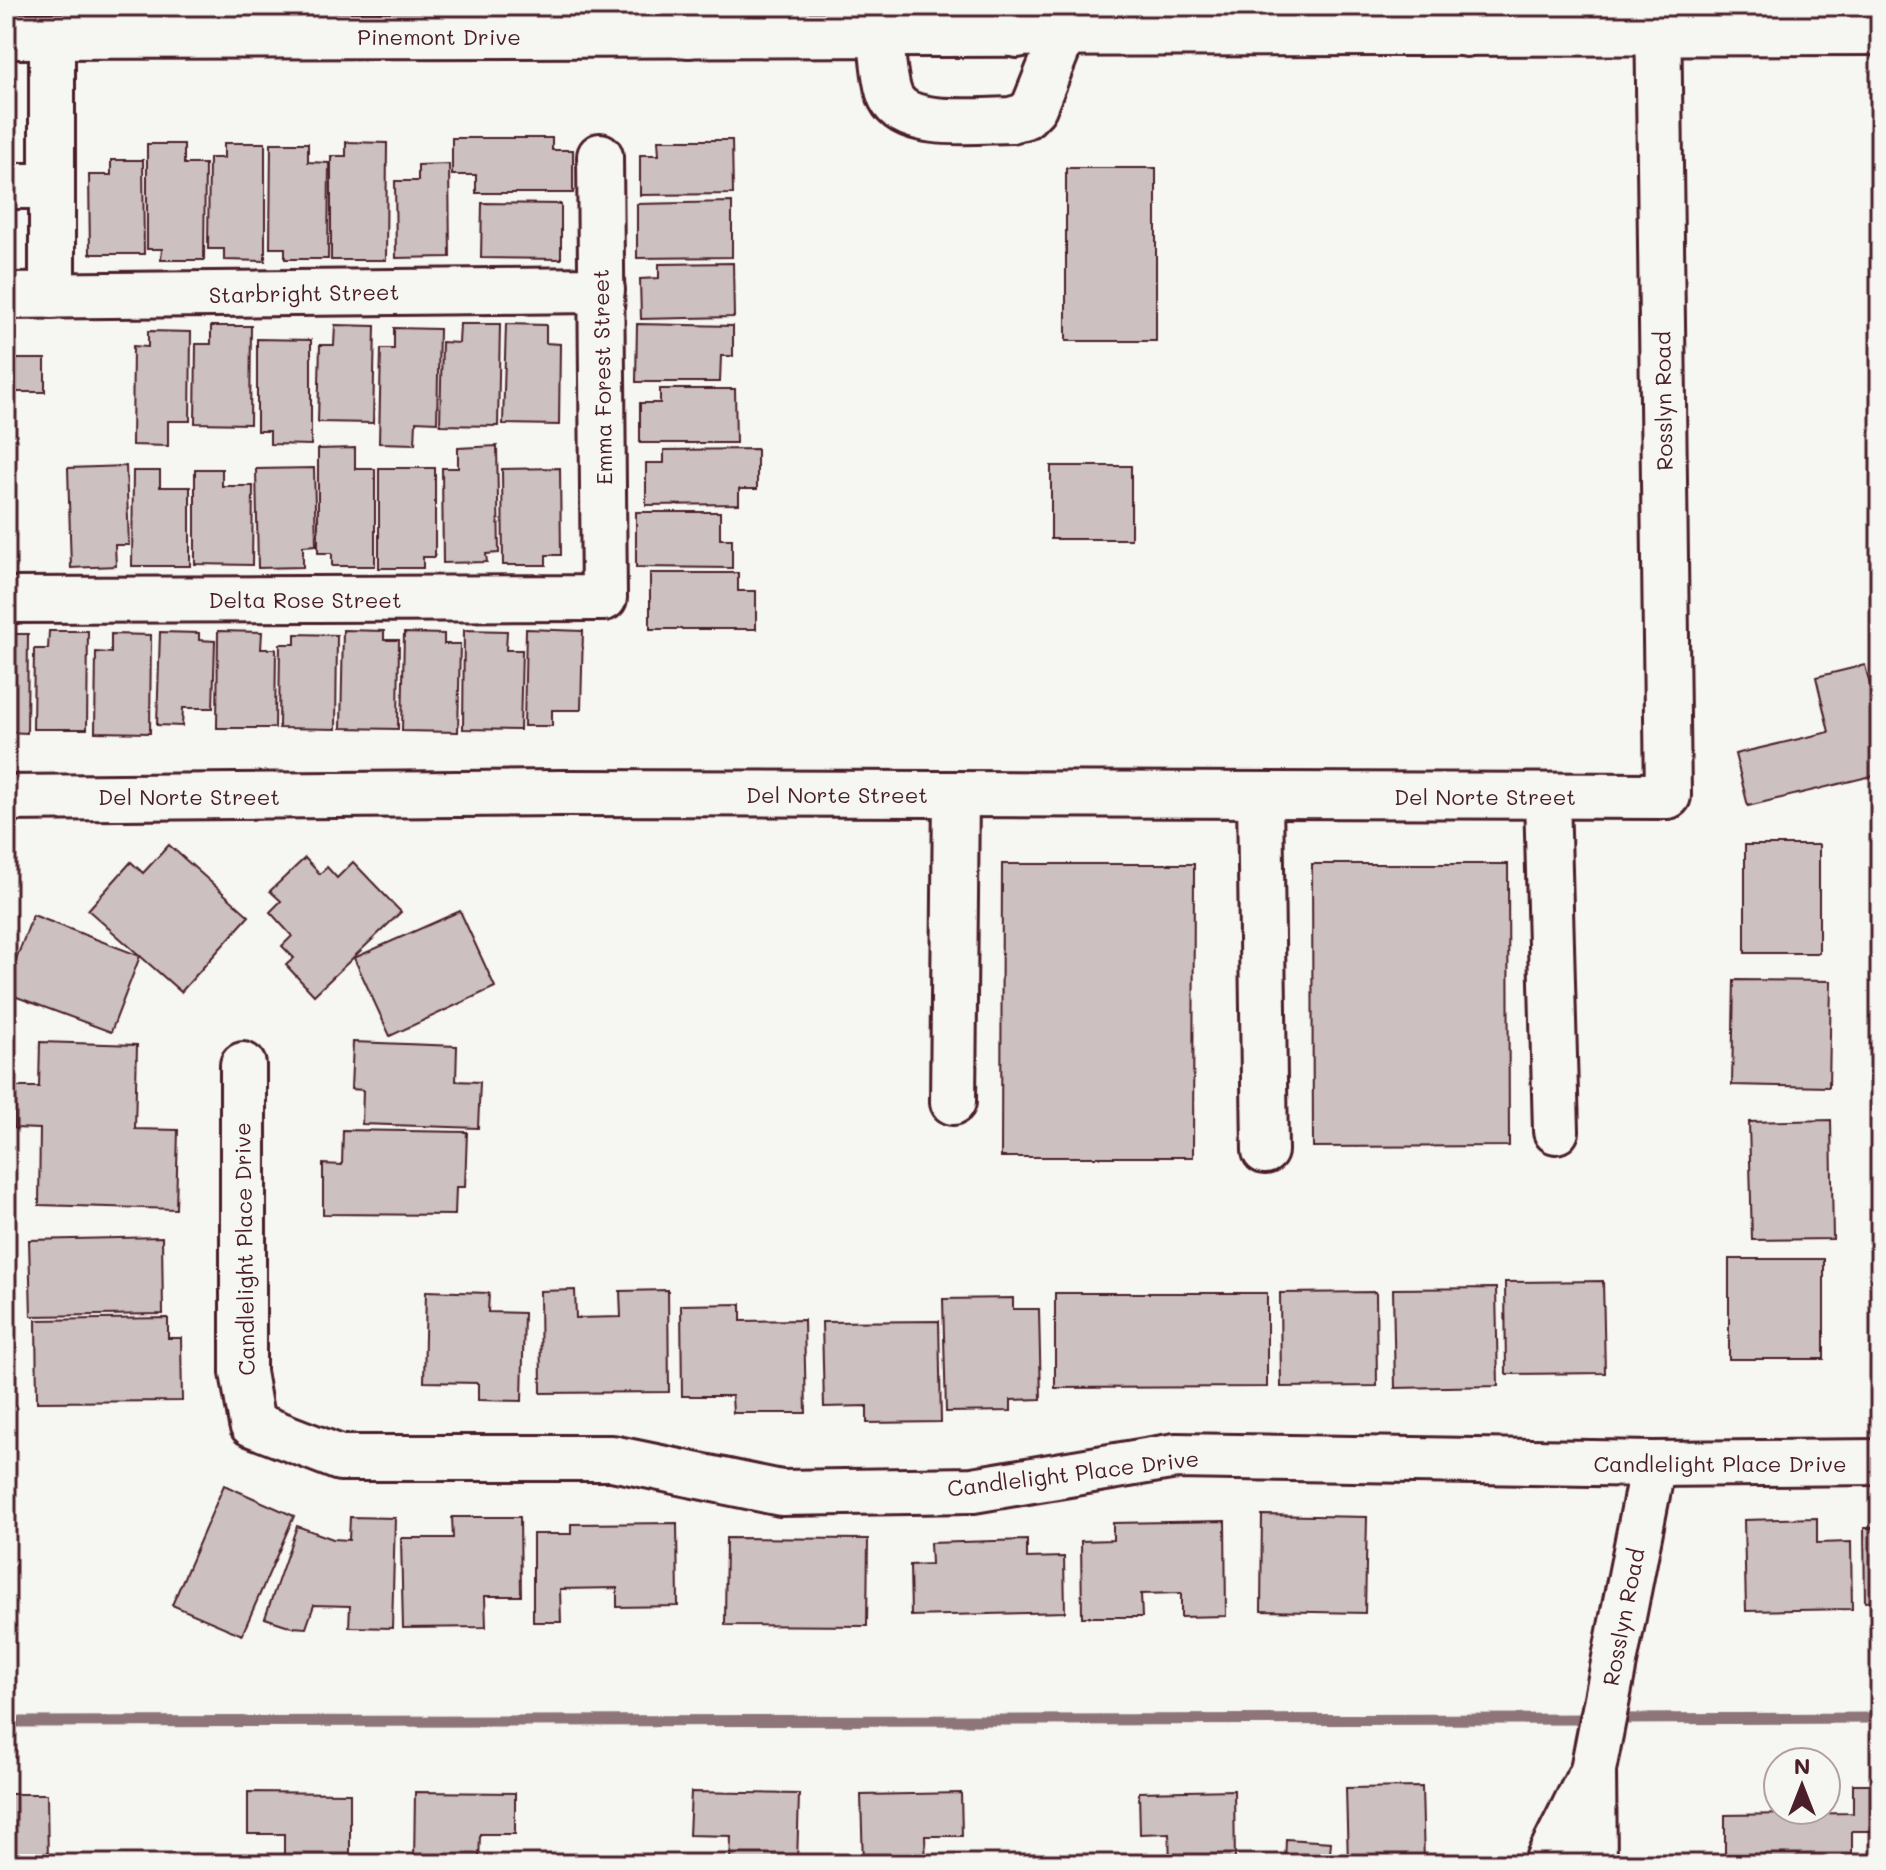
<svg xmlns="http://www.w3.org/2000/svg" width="1886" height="1870" font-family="Mali,sans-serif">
<rect width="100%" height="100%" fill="#f6f6f2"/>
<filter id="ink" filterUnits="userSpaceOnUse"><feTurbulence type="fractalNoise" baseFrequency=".0125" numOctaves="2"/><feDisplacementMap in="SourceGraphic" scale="16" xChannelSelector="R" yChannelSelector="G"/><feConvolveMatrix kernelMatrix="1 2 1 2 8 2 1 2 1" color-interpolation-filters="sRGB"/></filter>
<g filter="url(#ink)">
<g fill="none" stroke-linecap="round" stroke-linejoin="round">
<g stroke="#8e747a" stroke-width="11">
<path d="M1613,1719L1880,1718"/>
<path d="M6,1722L1595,1719"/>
</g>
</g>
<g fill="#ccc1c0" stroke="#4a1f2b" stroke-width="2">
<path d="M452,138H552V150H573V193H476V175H452Z"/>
<path d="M658,140H732L733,194L640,195V155H659Z"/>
<path d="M346,142L387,143L386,260H331V156H346Z"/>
<path d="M224,143H265V261L224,260V249H208L209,158H224Z"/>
<path d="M271,143H308V162L329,163L328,259H285V248H270Z"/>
<path d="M147,144H184V164H205L204,260H161L162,249H147Z"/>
<path d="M111,160H143L144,254H90L89,175H111Z"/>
<path d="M449,164L450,257L396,258L395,181H418V165Z"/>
<rect x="1066" y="168" width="90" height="173"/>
<path d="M732,202V257L637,258V204Z"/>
<path d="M482,203L561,204V259L481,258Z"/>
<path d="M733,263L734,317L641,319L640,279L659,278V264Z"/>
<path d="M460,324H500L498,426L440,425L442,342L459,343Z"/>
<path d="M506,324L546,325V343L560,344L559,425L503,424Z"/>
<path d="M637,324L733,326V356H721L720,382H636Z"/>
<path d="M335,325L375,326L373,423L318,422L320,345H334Z"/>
<path d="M211,326H251L250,424L195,423L196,344H211Z"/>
<path d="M394,328L439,329L437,422L416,421L415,444L379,443L381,349H394Z"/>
<path d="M148,331L191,332L190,421H168V446L132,445L133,346L148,347Z"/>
<path d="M257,339L311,340V445L270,444V431H257Z"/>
<path d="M9,359H45V392H10Z"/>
<path d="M660,389H735L736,443H640V403H660Z"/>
<path d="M497,446L499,553L486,554L487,562L443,563L442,468H458V448Z"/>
<path d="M355,448V469H375V566H332V553H318V449Z"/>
<path d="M757,449V489H739V504L646,505V463H664V450Z"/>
<path d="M126,466L129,545H115L116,566L71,568L68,468Z"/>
<rect x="1051" y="466" width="80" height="73"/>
<path d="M314,468L316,545L303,546V567L258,568L256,469Z"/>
<path d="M379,468H435V557H423V568H379Z"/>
<path d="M560,468L561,555H546V565H503L502,469Z"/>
<path d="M195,469H222V486H253L252,565L195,564Z"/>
<path d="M133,471H160V487H190V566H132Z"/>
<path d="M636,512H720V539H732V568L636,567Z"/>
<path d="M650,573H738V591H756V629H650Z"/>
<path d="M526,629L583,631L581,710H552V726H524Z"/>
<path d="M343,630L384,631V640H399L398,729L341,728Z"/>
<path d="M464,630L507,631L506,650H522L520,730L463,729Z"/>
<path d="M49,631H88L87,729H33L34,649H48Z"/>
<path d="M218,631L262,632L261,649H276L275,728H217Z"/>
<path d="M160,632L199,633V640L215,641L213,708H183L182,726L157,725Z"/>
<path d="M404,633L444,634V644H460L458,732L402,731Z"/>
<path d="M6,634H28L27,733L6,732Z"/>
<path d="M111,634L151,635L150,733L95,732L96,652L111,653Z"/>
<path d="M295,634L337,635L336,729L279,728L280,644H295Z"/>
<path d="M1865,665L1880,724V774L1748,806L1735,754L1829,732L1816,677Z"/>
<path d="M169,845L249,916L181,992L88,910L131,862L143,873Z"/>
<rect x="1745" y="845" width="74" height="108"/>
<path d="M305,858L320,874L327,867L337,878L353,862L401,912L314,995L286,965L294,958L282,946L292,936L270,912L281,901L270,891Z"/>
<path d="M1002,864H1194L1193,1157H1001Z"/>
<path d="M1312,864H1508L1509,1146L1313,1147Z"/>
<path d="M460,911L495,987L390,1036L354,958Z"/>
<path d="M33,915L140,956L111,1032L6,993V986Z"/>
<path d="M1734,980L1831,981L1829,1087L1732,1085Z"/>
<path d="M40,1042L137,1045L135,1129L178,1130L176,1209L39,1205L40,1129L14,1128L15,1087H39Z"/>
<path d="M353,1042L457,1046L456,1081L480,1082L478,1128L362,1124L363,1090L351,1089Z"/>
<path d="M1831,1120L1833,1239L1752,1240L1749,1122Z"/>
<path d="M343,1130L467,1132L465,1187H456L455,1215L323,1214V1164L342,1165Z"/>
<path d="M162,1237L163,1314L31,1316L29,1240Z"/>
<rect x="1729" y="1259" width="95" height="100"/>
<path d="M1603,1281L1605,1373L1506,1374L1505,1282Z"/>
<path d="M1496,1288L1498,1386L1395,1388L1393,1289Z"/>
<path d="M575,1290L576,1318L621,1317L620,1291L668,1290L669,1392L541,1393L540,1291Z"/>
<path d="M426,1291L489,1293L488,1312L524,1313L522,1401L478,1400V1383L424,1382Z"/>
<path d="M1376,1292L1377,1386L1281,1387L1280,1293Z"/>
<path d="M1055,1293H1267V1387L1055,1388Z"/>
<path d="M1013,1298V1309H1039L1041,1399L1011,1400V1411L946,1412L943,1299Z"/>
<path d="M741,1304V1321L804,1320L806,1413H733L732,1396H682L681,1305Z"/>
<path d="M168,1318V1338H181L182,1401L37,1402L36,1320Z"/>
<path d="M939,1321L941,1422L867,1423V1406L824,1407L822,1322Z"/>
<path d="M224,1485L294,1516L242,1635L172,1605Z"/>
<path d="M1262,1515L1367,1517L1365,1613L1261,1611Z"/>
<path d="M350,1517L395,1518L392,1628L349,1627L350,1606L314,1605L306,1628L292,1627L265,1618L297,1526L333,1539L349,1540Z"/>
<path d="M452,1517H520L521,1596H485L486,1627L403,1628L401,1538H453Z"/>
<path d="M1817,1518V1543L1851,1542L1852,1609L1746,1611L1744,1520Z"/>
<path d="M1225,1521L1226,1616L1181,1617V1593L1141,1594L1142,1617H1082L1081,1541L1113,1540V1523Z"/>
<path d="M677,1523L678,1606L617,1607V1588L560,1589L561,1622H533V1534H571V1524Z"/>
<path d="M1864,1528H1880V1601L1865,1602Z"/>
<path d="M726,1538L868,1539L867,1626L725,1625Z"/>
<path d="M1027,1540V1558L1064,1557L1065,1612L911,1616L910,1565L931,1564L930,1543Z"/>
<path d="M1853,1784H1880V1831H1852V1864H1725V1815L1853,1813Z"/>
<path d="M1422,1787L1424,1864H1348L1346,1788Z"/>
<path d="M1234,1790L1235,1864H1170L1169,1833L1140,1834L1139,1792Z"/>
<path d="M248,1792L350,1793V1864H284V1834H248Z"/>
<path d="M415,1792L515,1793V1834H480L479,1864H414Z"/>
<path d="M691,1792L799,1794L797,1864H730L731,1836L689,1835Z"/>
<path d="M961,1793L962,1836H925L926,1864H863L861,1795Z"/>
<path d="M6,1794H47L48,1864H6Z"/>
<path d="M1286,1839L1331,1842L1329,1864H1285Z"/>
</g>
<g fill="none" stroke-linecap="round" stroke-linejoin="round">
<g stroke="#4a1f2b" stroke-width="50">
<g id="minor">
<path d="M1015,6L1017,35"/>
<path d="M1466,34L1469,6"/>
<path d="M689,35V6"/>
<path d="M880,35C883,52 884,84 891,98C907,130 979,120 1011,120L1025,116L1034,107L1063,35"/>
<path d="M52,36V296"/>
<path d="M6,186H52"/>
<path d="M6,296L602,290"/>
<path d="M6,600L604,598L600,156"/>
<path d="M1260,795L1265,1151"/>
<path d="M1547,796L1556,1131"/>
<path d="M6,798L562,793L1668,796L1658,6"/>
<path d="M243,1065V1372L252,1424L340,1458H612L781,1493L973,1490L1176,1456L1653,1464L1880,1462"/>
<path d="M953,1102L956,794"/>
<path d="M1546,1864L1588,1780"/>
<path d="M1594,1864L1593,1770L1653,1464"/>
</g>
</g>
<g stroke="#4a1f2b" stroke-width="50">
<path id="major" d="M6,36L1880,32"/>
</g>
<use href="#minor" stroke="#f6f6f2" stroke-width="44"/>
<use href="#major" stroke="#f6f6f2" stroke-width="44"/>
</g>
</g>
<g text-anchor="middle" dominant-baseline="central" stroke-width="7" stroke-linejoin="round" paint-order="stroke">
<g font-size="22" fill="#4a1f2b" stroke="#f6f6f2">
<text x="439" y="36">Pinemont Drive</text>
<text transform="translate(304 293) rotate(-1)">Starbright Street</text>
<text transform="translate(602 377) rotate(-91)">Emma Forest Street</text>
<text transform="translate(1663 401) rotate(-91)">Rosslyn Road</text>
<text x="305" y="599">Delta Rose Street</text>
<text x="837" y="794">Del Norte Street</text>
<text x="189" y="796">Del Norte Street</text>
<text x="1485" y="796">Del Norte Street</text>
<text transform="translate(244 1249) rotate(-91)">Candlelight Place Drive</text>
<text x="1720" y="1463">Candlelight Place Drive</text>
<text transform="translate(1073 1473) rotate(-7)">Candlelight Place Drive</text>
<text transform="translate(1623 1617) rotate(-79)">Rosslyn Road</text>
</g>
</g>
<rect width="1886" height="1870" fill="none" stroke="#f6f6f2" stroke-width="32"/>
<rect x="16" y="16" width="1854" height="1838" fill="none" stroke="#4a1f2b" stroke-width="3" filter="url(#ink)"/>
<g transform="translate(1802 1786)"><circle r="38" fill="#f6f6f2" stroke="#b1a0a2" stroke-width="2"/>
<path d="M0-6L14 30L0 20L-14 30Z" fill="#4a1f2b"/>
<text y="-12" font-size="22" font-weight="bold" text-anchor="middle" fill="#4a1f2b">N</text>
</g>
</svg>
